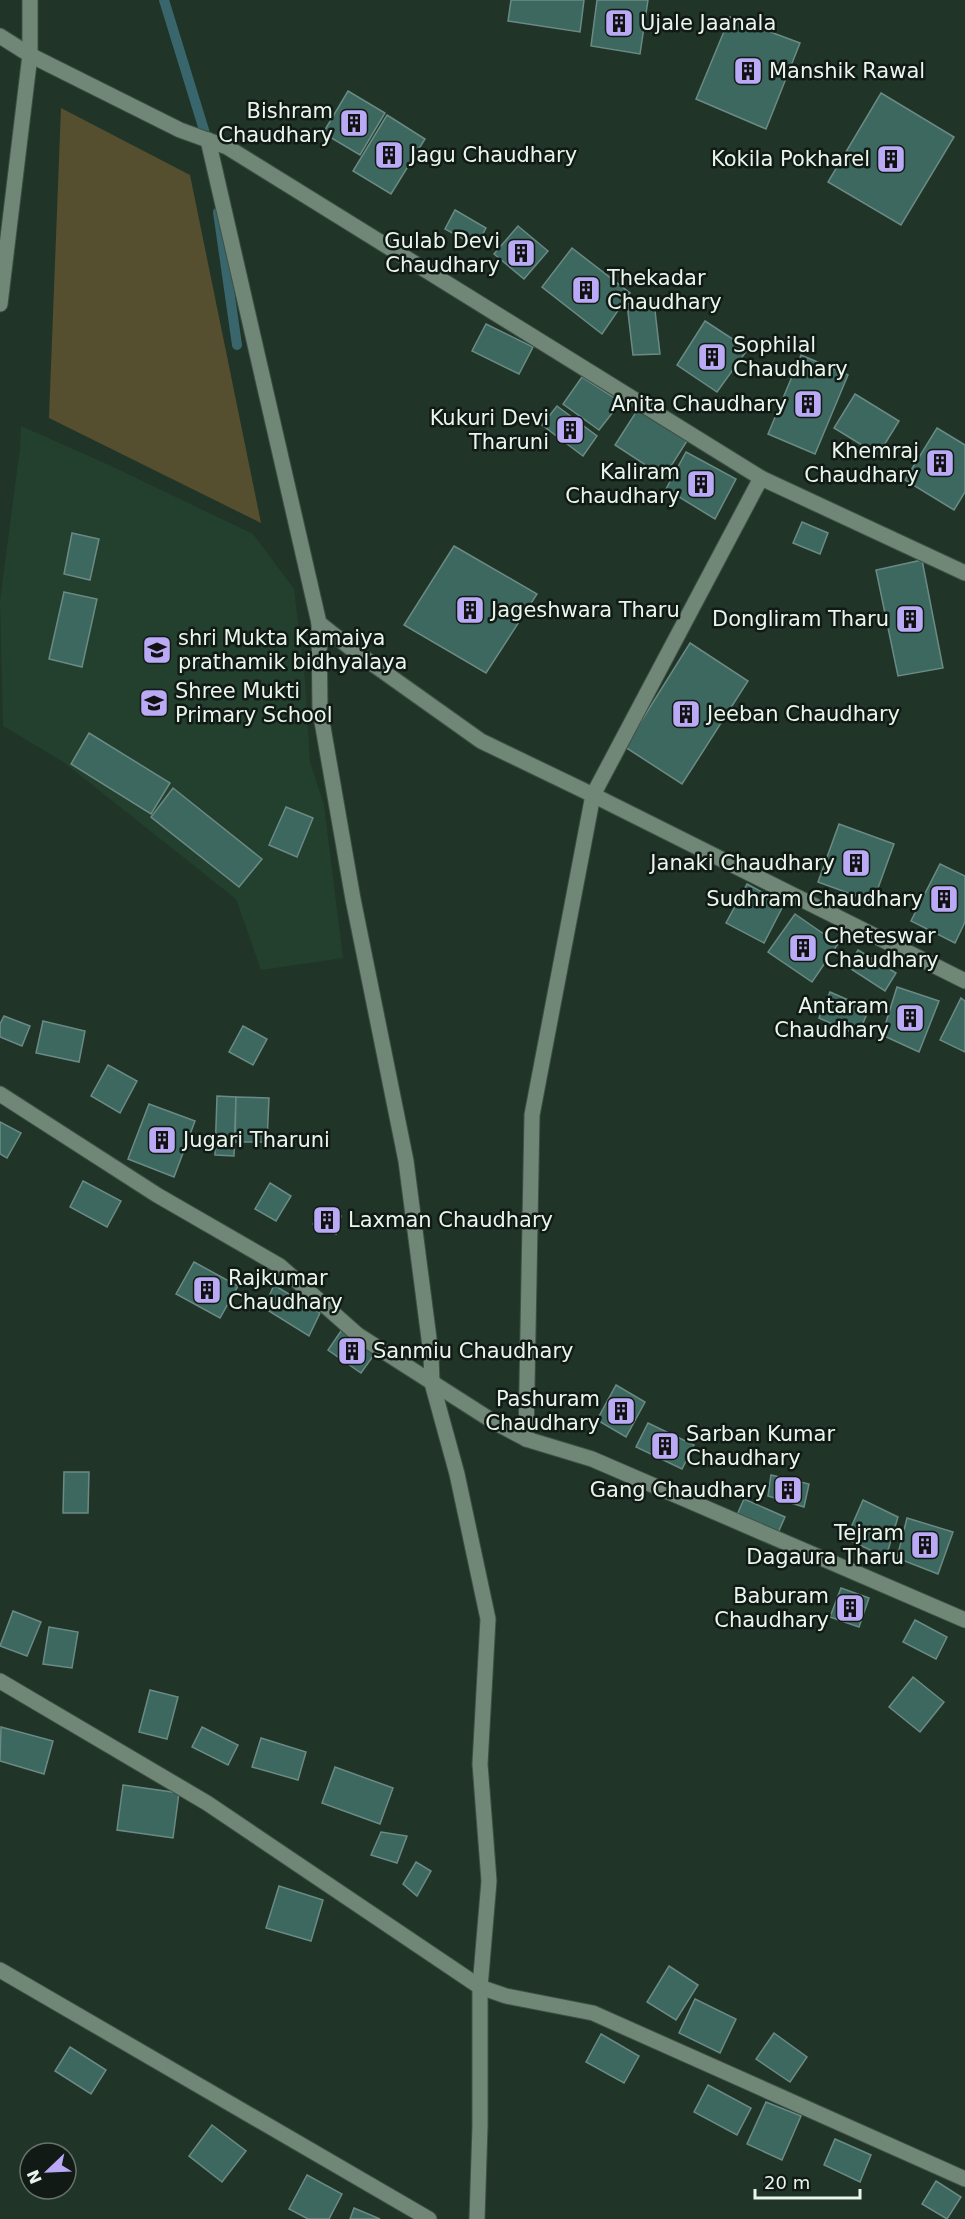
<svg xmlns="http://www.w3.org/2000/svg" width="965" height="2219" font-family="'DejaVu Sans',sans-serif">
<rect width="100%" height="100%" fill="#203527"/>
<path fill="#233f2d" d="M21,426L109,465L253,534L294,589L305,680L310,762L324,805L343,958L261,970L236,899L62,761L3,726L0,601L20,448Z"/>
<path fill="#554f2f" d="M61,108L190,175L261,523L49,418Z"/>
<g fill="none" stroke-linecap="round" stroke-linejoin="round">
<g stroke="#39656c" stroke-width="10">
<path d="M164,0L208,143"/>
<path d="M218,212L237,345"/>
</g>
</g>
<g fill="#3c6860" stroke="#6b8a84" stroke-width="1.5">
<path d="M511,0H584L580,32L508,21Z"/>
<path d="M597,0H648L640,54L591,46Z"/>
<path d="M730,17L800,43L766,129L696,99Z"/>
<path d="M348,91L385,113L360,155L323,133Z"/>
<path d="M881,93L954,137L901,225L828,182Z"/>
<path d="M387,115L425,139L391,194L353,171Z"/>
<path d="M455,210L486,228L476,246L445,229Z"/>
<path d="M518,226L548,251L524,279L494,254Z"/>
<path d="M572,248L630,293L602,334L542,287Z"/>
<path d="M654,302L660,354L633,355L627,304Z"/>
<path d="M705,321L748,349L717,392L677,365Z"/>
<path d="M486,324L533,347L519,374L472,351Z"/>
<path d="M801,355L848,375L815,454L768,434Z"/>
<path d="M582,377L621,402L599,430L563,404Z"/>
<path d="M855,394L899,421L878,455L834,428Z"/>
<path d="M557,406L597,436L583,456L542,425Z"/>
<path d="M638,409L687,441L664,477L615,445Z"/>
<path d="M937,428L965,445V492L954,510L905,480Z"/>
<path d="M686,452L736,479L715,519L666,489Z"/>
<path d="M802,522L828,533L820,554L793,543Z"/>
<path d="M72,533L99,539L90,580L64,574Z"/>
<path d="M454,546L537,594L486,673L404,625Z"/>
<path d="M922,560L943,668L898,676L876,570Z"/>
<path d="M64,592L97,599L82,667L49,659Z"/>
<path d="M690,643L748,681L682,784L625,747Z"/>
<path d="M89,733L170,783L151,814L71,764Z"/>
<path d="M173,788L262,859L239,887L151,817Z"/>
<path d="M286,807L313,818L297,857L269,845Z"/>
<path d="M839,824L894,844L873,902L818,882Z"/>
<path d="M940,864L965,876V922L955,943L911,921Z"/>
<path d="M747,884L784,904L764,943L726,923Z"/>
<path d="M795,914L838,944L812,982L768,952Z"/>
<path d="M858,950L896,973L885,991L848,967Z"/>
<path d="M897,987L939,1001L919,1052L882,1035Z"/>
<path d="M830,992L869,1009L858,1035L819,1018Z"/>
<path d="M961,998L965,1001V1052L940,1040Z"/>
<path d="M4,1016L30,1026L22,1046L0,1037V1024Z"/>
<path d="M43,1021L85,1031L79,1062L36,1053Z"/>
<path d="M243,1026L267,1039L253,1065L229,1052Z"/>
<path d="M108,1065L137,1081L120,1113L91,1096Z"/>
<path d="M217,1096L236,1097L234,1156L215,1155Z"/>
<path d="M236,1097L269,1098L267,1142H235Z"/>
<path d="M149,1104L195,1121L174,1177L128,1159Z"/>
<path d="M0,1122L21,1133L7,1158L0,1154Z"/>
<path d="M83,1181L121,1201L107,1227L70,1207Z"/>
<path d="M270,1183L291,1196L276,1221L255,1209Z"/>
<path d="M319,1209L341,1216L336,1234L313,1224Z"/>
<path d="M194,1262L238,1286L220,1318L176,1294Z"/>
<path d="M274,1285L320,1313L309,1336L264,1308Z"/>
<path d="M343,1328L376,1352L361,1373L328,1350Z"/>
<path d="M616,1385L645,1402L626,1437L597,1420Z"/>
<path d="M648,1423L694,1445L682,1469L636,1447Z"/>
<path d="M64,1472H89L88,1513H63Z"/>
<path d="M771,1475L809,1484L804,1507L768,1496Z"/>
<path d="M744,1499L785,1517L777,1535L736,1517Z"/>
<path d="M863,1500L898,1517L886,1557L846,1539Z"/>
<path d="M907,1518L953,1532L938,1574L897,1558Z"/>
<path d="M841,1588L869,1598L859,1627L830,1617Z"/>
<path d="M13,1611L41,1622L27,1656L0,1646Z"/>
<path d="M915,1620L947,1637L936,1659L903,1642Z"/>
<path d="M49,1627L78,1632L72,1668L43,1664Z"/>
<path d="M913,1677L944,1702L920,1732L889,1707Z"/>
<path d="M150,1690L178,1697L167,1739L139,1732Z"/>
<path d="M1,1727L53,1741L44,1774L0,1761Z"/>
<path d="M202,1727L238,1745L228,1765L192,1747Z"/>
<path d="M261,1738L306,1752L298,1780L252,1767Z"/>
<path d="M335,1767L393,1788L380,1824L322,1803Z"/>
<path d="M123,1785L179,1793L173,1838L117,1830Z"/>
<path d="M381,1832L407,1836L397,1863L371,1855Z"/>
<path d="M416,1862L431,1871L417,1896L403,1884Z"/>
<path d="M279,1886L323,1900L311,1941L266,1928Z"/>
<path d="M669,1966L698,1985L676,2020L647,2002Z"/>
<path d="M695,1999L736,2019L720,2053L679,2033Z"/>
<path d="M774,2033L807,2057L790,2082L756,2059Z"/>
<path d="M601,2034L639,2056L624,2083L586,2062Z"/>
<path d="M70,2047L106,2070L91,2094L55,2071Z"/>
<path d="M708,2085L751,2108L737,2135L694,2112Z"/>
<path d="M766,2102L801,2116L782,2160L747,2144Z"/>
<path d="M212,2125L246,2151L222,2182L189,2156Z"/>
<path d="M835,2139L871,2155L860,2182L824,2165Z"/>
<path d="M307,2175L342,2194L329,2219H308L289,2209Z"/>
<path d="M936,2181L961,2197L947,2219L922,2204Z"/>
<path d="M354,2208L380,2219H350Z"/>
</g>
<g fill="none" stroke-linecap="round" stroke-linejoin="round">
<g stroke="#3e5045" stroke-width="17">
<g id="minor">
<path d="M0,36L30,55L180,130L227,147L761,478L965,573"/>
<path d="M208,140L319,623L320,710L353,899L406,1161L431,1354L432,1383L457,1474L488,1619L480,1764L489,1881L480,1987V2126L477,2219"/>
<path d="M319,623L353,650L481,741L593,795L965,981"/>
<path d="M0,1094L157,1195L280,1266L358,1335L494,1422L526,1439L532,1115L593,795L761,478"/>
<path d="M526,1439L592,1459L965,1620"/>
<path d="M0,1681L207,1803L480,1987L506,1996L593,2013L965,2179"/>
<path d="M0,1970L429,2219"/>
</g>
</g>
<g stroke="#3e5045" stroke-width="17">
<path id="tertiary" d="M0,304L30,55V0"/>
</g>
<use href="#minor" stroke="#708777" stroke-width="15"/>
<use href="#tertiary" stroke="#708777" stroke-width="15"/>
</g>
<defs>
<g id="building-square" transform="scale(1.5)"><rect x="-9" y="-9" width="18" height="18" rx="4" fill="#baaaf6" stroke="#111a14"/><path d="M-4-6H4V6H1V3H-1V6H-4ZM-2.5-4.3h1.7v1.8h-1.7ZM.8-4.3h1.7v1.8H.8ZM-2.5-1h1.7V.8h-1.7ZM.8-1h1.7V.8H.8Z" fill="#111"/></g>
<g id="school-square" transform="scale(1.5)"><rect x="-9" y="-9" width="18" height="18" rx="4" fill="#baaaf6" stroke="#111a14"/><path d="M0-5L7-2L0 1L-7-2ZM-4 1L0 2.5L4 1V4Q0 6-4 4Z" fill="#111"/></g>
</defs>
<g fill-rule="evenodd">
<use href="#building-square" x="619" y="23"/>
<use href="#building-square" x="748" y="71"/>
<use href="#building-square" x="354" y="123"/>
<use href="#building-square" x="389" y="155"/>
<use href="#building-square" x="891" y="159"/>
<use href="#building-square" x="521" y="253"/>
<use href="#building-square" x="586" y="290"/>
<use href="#building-square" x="712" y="357"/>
<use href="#building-square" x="808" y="404"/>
<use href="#building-square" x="570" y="430"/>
<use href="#building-square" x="940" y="463"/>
<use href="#building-square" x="701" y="484"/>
<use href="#building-square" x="470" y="610"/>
<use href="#building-square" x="910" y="619"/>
<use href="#school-square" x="157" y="650"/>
<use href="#school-square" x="154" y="703"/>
<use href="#building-square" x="686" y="714"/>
<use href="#building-square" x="856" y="863"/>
<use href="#building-square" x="944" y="899"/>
<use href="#building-square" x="803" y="948"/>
<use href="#building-square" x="910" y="1018"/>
<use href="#building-square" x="162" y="1140"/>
<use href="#building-square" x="327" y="1220"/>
<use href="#building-square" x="207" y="1290"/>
<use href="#building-square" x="352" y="1351"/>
<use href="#building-square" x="621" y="1411"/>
<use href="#building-square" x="665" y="1446"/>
<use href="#building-square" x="788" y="1490"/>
<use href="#building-square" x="925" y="1545"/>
<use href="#building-square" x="850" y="1608"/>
</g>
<g text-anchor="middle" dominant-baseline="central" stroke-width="5" stroke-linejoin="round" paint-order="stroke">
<g font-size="21" fill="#e9f6ed" stroke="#111a14" text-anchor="start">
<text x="640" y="23">Ujale Jaanala</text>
<text x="769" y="71">Manshik Rawal</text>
<text x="333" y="111" text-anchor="end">Bishram<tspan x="333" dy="24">Chaudhary</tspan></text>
<text x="410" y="155">Jagu Chaudhary</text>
<text x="870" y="159" text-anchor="end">Kokila Pokharel</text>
<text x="500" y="241" text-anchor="end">Gulab Devi<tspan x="500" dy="24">Chaudhary</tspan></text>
<text x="607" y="278">Thekadar<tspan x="607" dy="24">Chaudhary</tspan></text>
<text x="733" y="345">Sophilal<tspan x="733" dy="24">Chaudhary</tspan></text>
<text x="787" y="404" text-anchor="end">Anita Chaudhary</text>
<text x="549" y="418" text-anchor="end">Kukuri Devi<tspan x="549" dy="24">Tharuni</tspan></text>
<text x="919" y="451" text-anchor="end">Khemraj<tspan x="919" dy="24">Chaudhary</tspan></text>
<text x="680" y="472" text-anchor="end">Kaliram<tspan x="680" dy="24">Chaudhary</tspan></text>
<text x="491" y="610">Jageshwara Tharu</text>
<text x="889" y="619" text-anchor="end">Dongliram Tharu</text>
<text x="178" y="638">shri Mukta Kamaiya<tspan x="178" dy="24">prathamik bidhyalaya</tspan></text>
<text x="175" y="691">Shree Mukti<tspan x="175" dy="24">Primary School</tspan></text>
<text x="707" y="714">Jeeban Chaudhary</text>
<text x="835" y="863" text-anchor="end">Janaki Chaudhary</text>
<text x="923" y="899" text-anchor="end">Sudhram Chaudhary</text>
<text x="824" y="936">Cheteswar<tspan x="824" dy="24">Chaudhary</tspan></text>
<text x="889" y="1006" text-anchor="end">Antaram<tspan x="889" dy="24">Chaudhary</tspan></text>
<text x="183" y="1140">Jugari Tharuni</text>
<text x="348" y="1220">Laxman Chaudhary</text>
<text x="228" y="1278">Rajkumar<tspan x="228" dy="24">Chaudhary</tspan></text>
<text x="373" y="1351">Sanmiu Chaudhary</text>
<text x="600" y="1399" text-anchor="end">Pashuram<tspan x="600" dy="24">Chaudhary</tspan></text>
<text x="686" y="1434">Sarban Kumar<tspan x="686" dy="24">Chaudhary</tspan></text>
<text x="767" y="1490" text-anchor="end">Gang Chaudhary</text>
<text x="904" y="1533" text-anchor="end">Tejram<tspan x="904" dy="24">Dagaura Tharu</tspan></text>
<text x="829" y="1596" text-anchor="end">Baburam<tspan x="829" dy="24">Chaudhary</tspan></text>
</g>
</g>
<g transform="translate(48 2171) rotate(247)"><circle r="28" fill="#111a14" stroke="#67726b" stroke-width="1.5"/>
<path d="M0-4.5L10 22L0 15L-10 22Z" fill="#baaaf6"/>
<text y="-9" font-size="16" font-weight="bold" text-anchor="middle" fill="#e9f6ed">N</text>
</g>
<path d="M755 2189v9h105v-9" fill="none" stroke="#e9f6ed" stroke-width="3"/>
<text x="764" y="2189" font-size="18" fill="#e9f6ed" stroke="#111a14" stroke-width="4.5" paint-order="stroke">20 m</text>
</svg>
